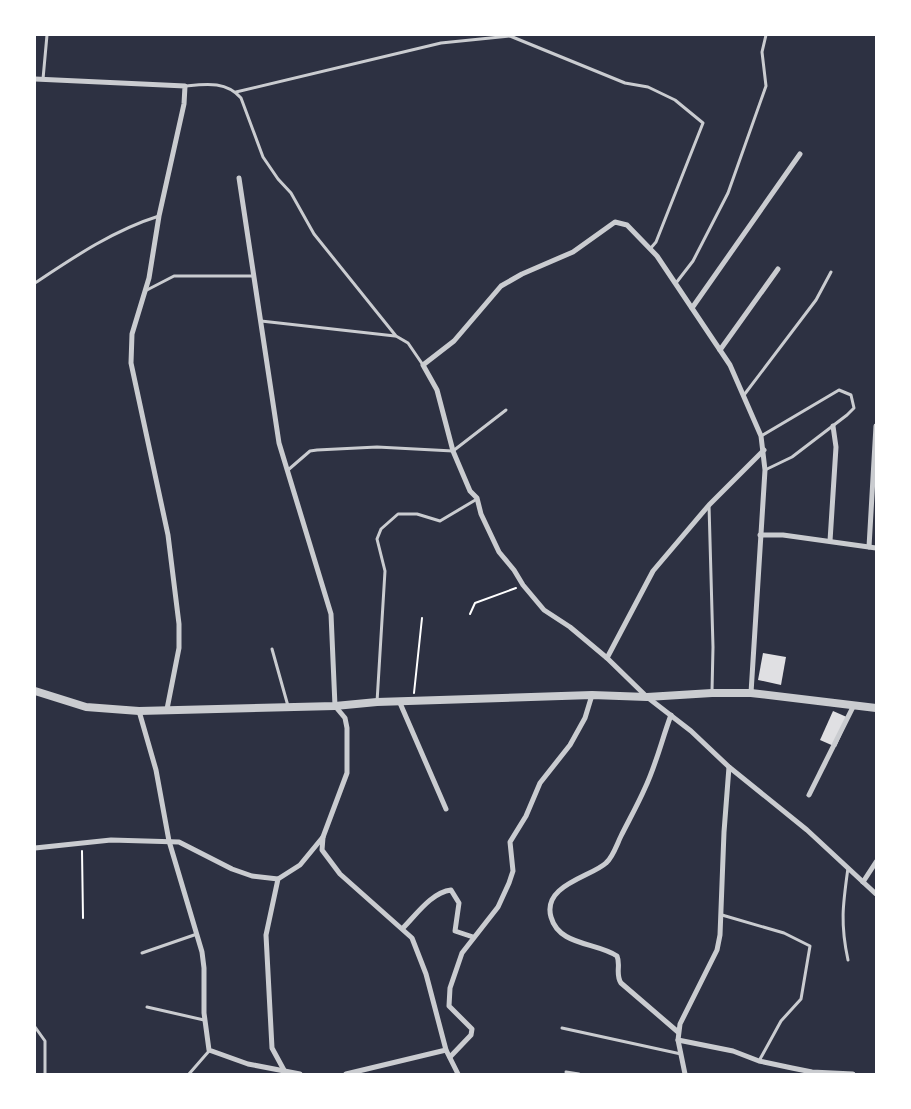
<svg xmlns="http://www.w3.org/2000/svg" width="911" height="1109" font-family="Karla,sans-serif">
<rect width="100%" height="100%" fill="#2d3142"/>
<g fill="#e0e0e3">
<path d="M763,653L786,657L781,685L758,680Z"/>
<path d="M833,711L849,718L836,747L820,740Z"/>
</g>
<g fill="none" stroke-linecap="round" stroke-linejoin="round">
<g stroke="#fff" stroke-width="2">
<path d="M470,614L475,603L516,588"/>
<path d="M414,693L422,618"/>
<path d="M82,851L83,918"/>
</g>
<g stroke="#caccd0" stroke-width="3">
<path d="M43,79L47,35"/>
<path d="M185,86C206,84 226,81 241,98L263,157L278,179L291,193L314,234L396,336L408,343L423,365"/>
<path d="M236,92L441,43L510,36L625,83L648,87L675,100L703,123L656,242L650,249"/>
<path d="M35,283C74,257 114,230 159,216"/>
<path d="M676,283L693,261L728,193L766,86L762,52L766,35"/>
<path d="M145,291L174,276H254"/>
<path d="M261,321L395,336"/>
<path d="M744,395L816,300L831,272"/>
<path d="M761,436L839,390L851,395L854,408L847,415L792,457L765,470"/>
<path d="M288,470L310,451L317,450L377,447L453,451L506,410"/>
<path d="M709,505L713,647L712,691"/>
<path d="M272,649L288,706"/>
<path d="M377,702L385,571L377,539L381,529L398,514H417L440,521L477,499"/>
<path d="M848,868C843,904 840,923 848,960"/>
<path d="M722,915L784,933L810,946L801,999L781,1021L759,1061"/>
<path d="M142,953L197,934"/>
<path d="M147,1007L204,1020"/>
<path d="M35,1027L45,1041V1074"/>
<path d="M562,1028L681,1054"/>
<path d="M566,1072L579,1074"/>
<path d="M189,1074L209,1051"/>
</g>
<g stroke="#caccd0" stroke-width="5">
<path d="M35,79L185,86L184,104L159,216L149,278L132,334L131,363L168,535L179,624V648L167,709"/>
<path d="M239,178L279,443L331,614L335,706L345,718L347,728V773L323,837L322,850L340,874L412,938L426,974L446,1050L458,1074"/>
<path d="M692,308L800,154"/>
<path d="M720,350L778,269"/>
<path d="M760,535H783L876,548"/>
<path d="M830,541L836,447L833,426"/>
<path d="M869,547L876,426"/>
<path d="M607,658L653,571L709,505L764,450"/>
<path d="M751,693L765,470L761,436L730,365L657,256L627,225L615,222L573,252L522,274L501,286L454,341L423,365L437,390L453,451L470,491L477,498L481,514L499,552L514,570L523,585L544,610L570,627L607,658L647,697L691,731L729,767L807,830L876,894"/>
<path d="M400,703L446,809"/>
<path d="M139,711L156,770L169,841L202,952L204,968V1013L209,1050L248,1064L300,1074"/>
<path d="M671,715C662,739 656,765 645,788C638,804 629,820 621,836C617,844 613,857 606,863C591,877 542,885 551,917C559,946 596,942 617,956C621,965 615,974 621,983L678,1032"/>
<path d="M809,795L854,705"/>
<path d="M35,848L111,840L179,842L232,869L252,876L278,879"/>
<path d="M863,882L876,862"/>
<path d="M403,928C416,915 432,892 451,890L459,903L455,931L473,937"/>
<path d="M678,1040L733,1051L759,1061L792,1068L812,1072L853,1074"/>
<path d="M450,1057L471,1035L472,1029L449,1006L450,988L462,953L498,907L509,883L513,871L510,842L526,816L540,783L570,745L585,718L592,695"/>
<path d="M285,1072L272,1048L266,935L278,879L300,865L323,837"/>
<path d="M346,1074L446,1050"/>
<path d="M685,1074L678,1040L680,1024L717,950L720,935L724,832L729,767"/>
</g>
<path stroke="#caccd0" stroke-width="8" d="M35,691L86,707L139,711L335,706L377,702L592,695L647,697L712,693H751L876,708"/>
</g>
<rect width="911" height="1109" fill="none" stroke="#ffffff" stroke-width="72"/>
</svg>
